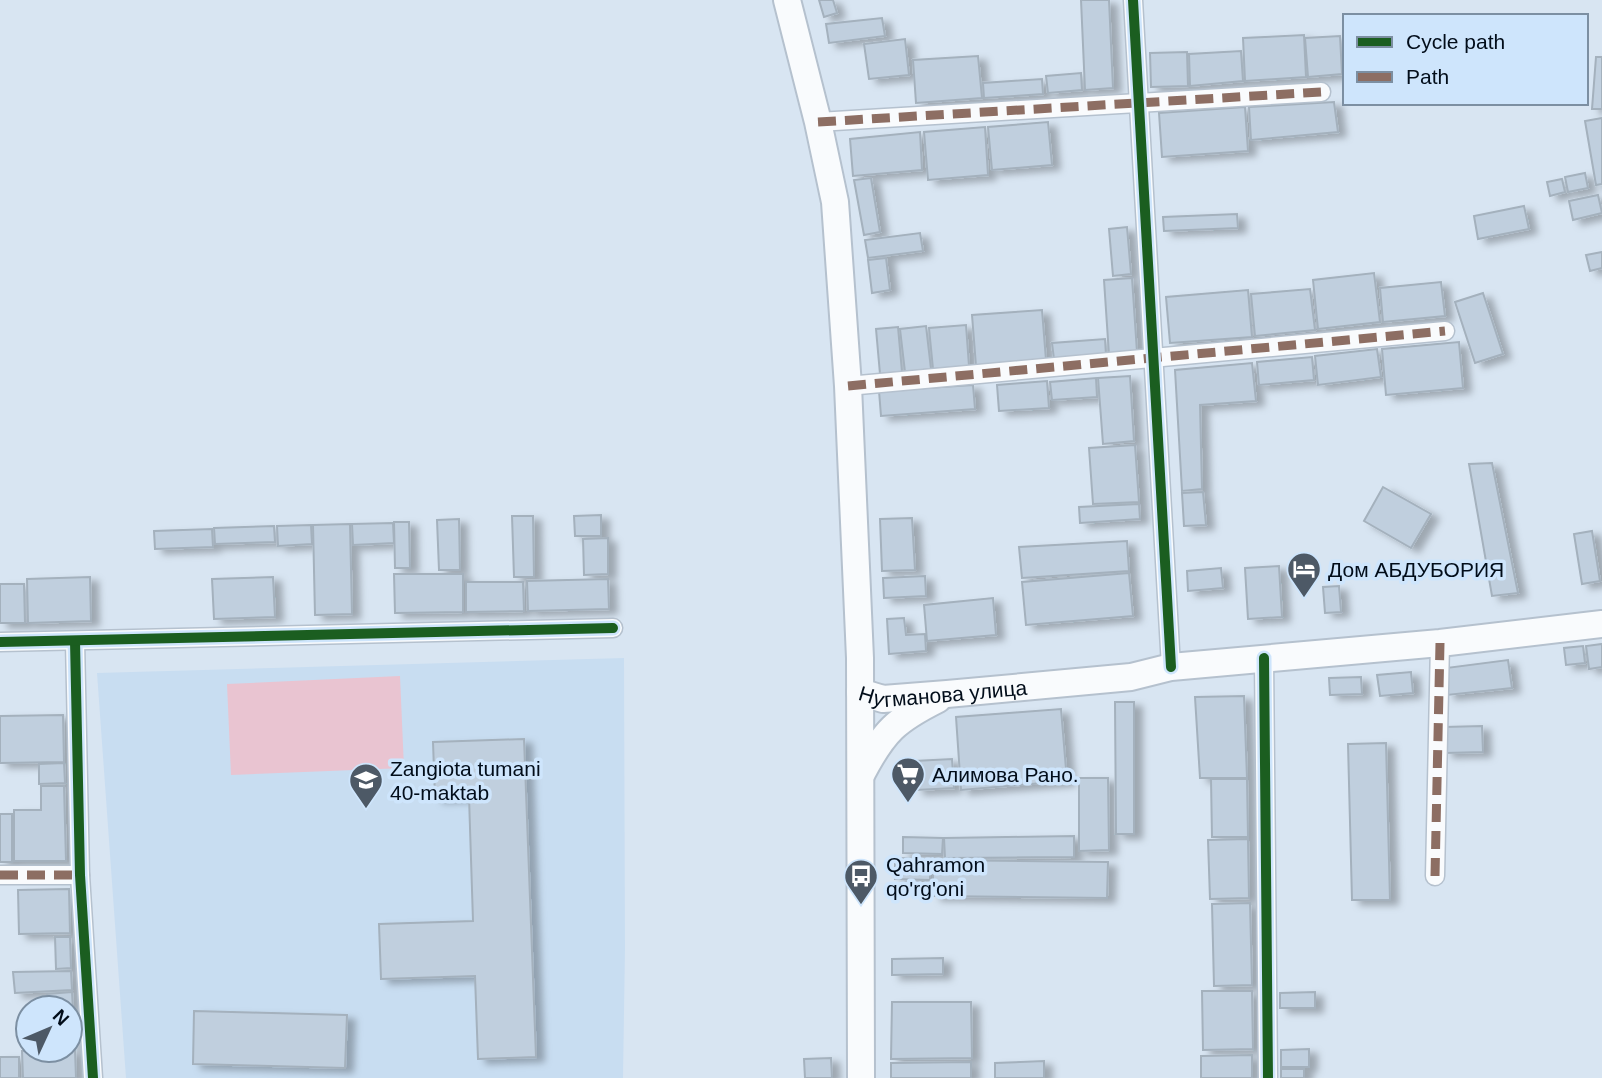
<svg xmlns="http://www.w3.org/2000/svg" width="1602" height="1078" font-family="Helvetica,sans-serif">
<defs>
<filter id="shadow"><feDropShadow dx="8" dy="4.5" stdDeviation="3.5" flood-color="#0004"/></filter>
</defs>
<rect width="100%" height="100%" fill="#d8e5f2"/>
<path fill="#c8ddf1" d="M624,658L625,948L623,1078H126L97,673Z"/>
<path fill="#e9c4d1" d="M400,676L404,768L231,775L227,684Z"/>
<g fill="#c0cfde" stroke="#a4b1bd" stroke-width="2" filter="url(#shadow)">
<path d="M819,0H833L837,13L824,17Z"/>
<path d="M1081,0H1109L1113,88L1085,90Z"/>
<path d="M882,18L885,36L829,43L826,24Z"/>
<path d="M1304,35L1306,77L1245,81L1243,38Z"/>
<path d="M1340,36L1342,74L1308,77L1305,38Z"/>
<path d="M905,39L909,75L869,79L864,44Z"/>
<path d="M1241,51L1243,81L1190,86L1189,54Z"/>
<path d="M1187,52L1188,86L1151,87L1150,53Z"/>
<path d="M978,56L982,98L916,103L913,60Z"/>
<path d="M1596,57H1602V109H1592Z"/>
<path d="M1081,73L1082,90L1048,93L1046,76Z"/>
<path d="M1042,79L1043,94L984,98L983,83Z"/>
<path d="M1334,102L1338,132L1251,140L1249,107Z"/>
<path d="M1245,107L1248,151L1162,157L1159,113Z"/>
<path d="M1602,118V184L1596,185L1585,121Z"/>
<path d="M1048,122L1052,165L992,170L988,127Z"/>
<path d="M985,127L988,175L928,180L924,132Z"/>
<path d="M920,132L922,170L853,176L850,139Z"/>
<path d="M1585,173L1588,188L1568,192L1565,177Z"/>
<path d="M871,178L880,232L864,235L854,180Z"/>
<path d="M1562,179L1565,192L1550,196L1547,182Z"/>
<path d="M1598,195L1602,213L1573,220L1569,201Z"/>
<path d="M1524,206L1529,229L1478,239L1474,216Z"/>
<path d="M1237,214L1238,228L1164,231L1163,217Z"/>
<path d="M1127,227L1131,274L1113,276L1109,229Z"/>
<path d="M920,233L923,251L868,258L865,240Z"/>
<path d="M1602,252V268L1590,271L1586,255Z"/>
<path d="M886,258L890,290L872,293L868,260Z"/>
<path d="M1374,273L1380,322L1318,329L1313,280Z"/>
<path d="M1132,278L1137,352L1109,355L1104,280Z"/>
<path d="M1441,282L1445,316L1383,322L1380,288Z"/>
<path d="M1310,289L1315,330L1255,336L1251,294Z"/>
<path d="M1248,290L1252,337L1170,343L1166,297Z"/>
<path d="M1483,293L1503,354L1475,363L1455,302Z"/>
<path d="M1042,310L1046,360L976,366L972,315Z"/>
<path d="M966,325L969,366L933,369L929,328Z"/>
<path d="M926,326L931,369L905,372L900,329Z"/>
<path d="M898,327L902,372L880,374L876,329Z"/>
<path d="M1105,339L1106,355L1054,359L1052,343Z"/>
<path d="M1459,342L1463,388L1386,395L1382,349Z"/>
<path d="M1377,349L1381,377L1318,385L1315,356Z"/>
<path d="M1312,357L1314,380L1259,385L1257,362Z"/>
<path d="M1252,363L1256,401L1200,405L1202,489L1182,491L1175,370Z"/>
<path d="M1130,376L1134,441L1103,444L1098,378Z"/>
<path d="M1096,378L1097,397L1052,400L1050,382Z"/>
<path d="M1047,381L1049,408L999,411L997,385Z"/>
<path d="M973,385L975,409L881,416L879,391Z"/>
<path d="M1135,445L1139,502L1093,504L1089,448Z"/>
<path d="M1492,463L1518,593L1492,596L1469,464Z"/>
<path d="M1383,487L1431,514L1411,548L1364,521Z"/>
<path d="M1203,492L1206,525L1184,526L1182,493Z"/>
<path d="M1139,504L1140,519L1080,523L1079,507Z"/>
<path d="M601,515V536H575L574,516Z"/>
<path d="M512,516H533L534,577H514Z"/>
<path d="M912,518L915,570L882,571L880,519Z"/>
<path d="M459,519L460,570H439L437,520Z"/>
<path d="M394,522H409L410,568H395Z"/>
<path d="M393,523L394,543L353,545L352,524Z"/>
<path d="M350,524L352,614L315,615L313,525Z"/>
<path d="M311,525L312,544L278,546L277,526Z"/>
<path d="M274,526L275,542L215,544L214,528Z"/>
<path d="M212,529L213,547L155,549L154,531Z"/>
<path d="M1592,531L1600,581L1582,584L1574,534Z"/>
<path d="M608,538V574L584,575L583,539Z"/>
<path d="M1127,541L1129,571L1022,578L1019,547Z"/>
<path d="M1279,566L1282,617L1248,619L1245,568Z"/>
<path d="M1221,568L1223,588L1188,591L1187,571Z"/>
<path d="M1129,573L1133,616L1026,625L1022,582Z"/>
<path d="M394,574H463V612L395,613Z"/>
<path d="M925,576L926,596L884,598L883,578Z"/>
<path d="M90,577L91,621L28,623L27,579Z"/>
<path d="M273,577L275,617L214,619L212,579Z"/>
<path d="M608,579L609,609L528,611L527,581Z"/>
<path d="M466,582H523L524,611L466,612Z"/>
<path d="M0,584H24L25,623H0Z"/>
<path d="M1339,586L1341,612L1325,613L1323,587Z"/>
<path d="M993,598L996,635L927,641L924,605Z"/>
<path d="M904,618L906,635L925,634L926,651L889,654L887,619Z"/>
<path d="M1602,644V667L1589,669L1586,646Z"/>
<path d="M1583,646L1585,663L1566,665L1564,648Z"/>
<path d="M1508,660L1512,688L1447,695L1446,668Z"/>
<path d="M1411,672L1413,693L1380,696L1377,675Z"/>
<path d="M1361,677L1362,694L1330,695L1329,678Z"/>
<path d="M1244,696L1247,778H1200L1195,697Z"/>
<path d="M1115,702H1134V834H1116Z"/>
<path d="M1061,709L1067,781L961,790L956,717Z"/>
<path d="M63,715L64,762L0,763V716Z"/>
<path d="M1482,726L1483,752L1445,753L1444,727Z"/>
<path d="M524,739L536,1057L478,1059L475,976L381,979L379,924L473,921L469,797L435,798L433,742Z"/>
<path d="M1386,743L1390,900H1352L1348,744Z"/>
<path d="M952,759L954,788L916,790L914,761Z"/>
<path d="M64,763L65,783L39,784V764Z"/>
<path d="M1079,778H1108L1109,850L1079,851Z"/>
<path d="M1211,779H1247L1248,837H1212Z"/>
<path d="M41,786H64L66,861H14V810H41Z"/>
<rect x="0" y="814" width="12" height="48"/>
<path d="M1074,836V857L945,858L944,838Z"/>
<path d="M903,837L943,838L942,854L903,853Z"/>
<path d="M1248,839L1249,898L1210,899L1208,840Z"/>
<path d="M895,858L930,859V880L895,879Z"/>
<path d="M933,860L1108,862L1107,898L933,896Z"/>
<path d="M69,889L70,933L19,934L18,890Z"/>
<path d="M1250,903L1252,985L1214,986L1212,904Z"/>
<path d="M55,937H70L71,968L56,969Z"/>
<path d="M943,958V974L892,975V959Z"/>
<path d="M71,971L72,990L15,993L13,972Z"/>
<path d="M1202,991H1252L1253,1049L1203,1050Z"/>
<path d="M72,992L75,1047H70V1008H48L47,994Z"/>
<path d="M1315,992V1008H1280V993Z"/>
<path d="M892,1002H971L972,1058L891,1059Z"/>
<path d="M194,1011L347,1015L345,1068L193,1064Z"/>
<path d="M1309,1049V1067H1281V1050Z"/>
<path d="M75,1050L76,1078H23L22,1051Z"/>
<path d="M1252,1055V1078H1201V1056Z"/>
<rect x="0" y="1057" width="19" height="21"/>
<path d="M831,1058L832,1078H805L804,1059Z"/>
<path d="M1044,1061V1078H995V1063Z"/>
<path d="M971,1062V1078H891V1063Z"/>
<rect x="1281" y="1069" width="23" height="9"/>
</g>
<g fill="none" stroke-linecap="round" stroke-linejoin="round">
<g stroke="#b5c1ce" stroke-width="21">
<g id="minor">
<path d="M1133,0L1171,667"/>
<path d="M818,122L1321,92"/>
<path d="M848,386L1445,331"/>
<path d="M75,641L80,875L93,1078"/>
<path d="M0,642L613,628"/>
<path d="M1264,658L1268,1078"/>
<path d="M0,875H80"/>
<path d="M1435,876L1440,643"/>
</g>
</g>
<g stroke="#b5c1ce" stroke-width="30">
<g id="secondary">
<path d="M787,0L818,122L835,202L848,386L860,658L861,1078"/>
<path id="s1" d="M860,692L883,699L947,694L1131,677L1171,667L1440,643L1602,624"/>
<path d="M862,773C884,731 896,720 938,699"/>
</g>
</g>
<use href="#minor" stroke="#f9fbfd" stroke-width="18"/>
<use href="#secondary" stroke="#f9fbfd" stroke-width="26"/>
<g stroke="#8d6e63" stroke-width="9" stroke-dasharray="18 9" stroke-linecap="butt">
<path d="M818,122L1321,92"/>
<path d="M848,386L1445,331"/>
<path d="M0,875H80"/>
<path d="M1435,876L1440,643"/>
</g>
<g stroke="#cee5fc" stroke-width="15">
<g id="cycleway">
<path d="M1133,0L1171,667"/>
<path d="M75,641L80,875L93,1078"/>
<path d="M0,642L613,628"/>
<path d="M1264,658L1268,1078"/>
</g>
</g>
<use href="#cycleway" stroke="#1b5e20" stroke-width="10"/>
</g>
<defs>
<g id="hotel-pin" transform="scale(1.75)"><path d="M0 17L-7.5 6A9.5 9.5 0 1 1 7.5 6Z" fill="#4d5966" stroke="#cee5fc"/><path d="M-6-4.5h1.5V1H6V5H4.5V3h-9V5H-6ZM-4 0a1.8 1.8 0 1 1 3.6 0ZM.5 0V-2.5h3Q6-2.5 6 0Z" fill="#fff"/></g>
<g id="supermarket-pin" transform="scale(1.75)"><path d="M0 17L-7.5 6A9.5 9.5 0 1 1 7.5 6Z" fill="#4d5966" stroke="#cee5fc"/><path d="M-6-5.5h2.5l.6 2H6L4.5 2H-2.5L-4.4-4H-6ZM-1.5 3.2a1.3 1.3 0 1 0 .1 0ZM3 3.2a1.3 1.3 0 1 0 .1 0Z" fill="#fff"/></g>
<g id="school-pin" transform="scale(1.75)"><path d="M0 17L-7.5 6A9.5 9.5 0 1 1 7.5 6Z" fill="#4d5966" stroke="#cee5fc"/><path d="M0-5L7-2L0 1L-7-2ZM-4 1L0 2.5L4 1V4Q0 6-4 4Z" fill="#fff"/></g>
<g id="bus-pin" transform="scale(1.75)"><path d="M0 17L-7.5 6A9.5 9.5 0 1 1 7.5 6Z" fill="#4d5966" stroke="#cee5fc"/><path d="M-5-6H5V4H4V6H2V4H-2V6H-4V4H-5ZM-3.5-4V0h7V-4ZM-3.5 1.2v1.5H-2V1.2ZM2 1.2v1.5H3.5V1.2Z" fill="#fff"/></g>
</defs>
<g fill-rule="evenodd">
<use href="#hotel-pin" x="1304" y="569"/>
<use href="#supermarket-pin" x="908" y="774"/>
<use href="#school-pin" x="366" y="780"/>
<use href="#bus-pin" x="861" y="876"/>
</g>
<g text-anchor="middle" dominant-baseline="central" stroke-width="7" stroke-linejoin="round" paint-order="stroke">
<g font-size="21" fill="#020d1a" stroke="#cee5fc" text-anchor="start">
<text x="1328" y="569">Дом АБДУБОРИЯ</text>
<text x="390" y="768">Zangiota tumani<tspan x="390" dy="24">40-maktab</tspan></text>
<text x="932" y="774">Алимова Рано.</text>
<text x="886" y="864">Qahramon<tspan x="886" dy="24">qo'rg'oni</tspan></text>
</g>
<g font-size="21" fill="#020d1a" stroke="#cee5fc">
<text stroke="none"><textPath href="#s1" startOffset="84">Нугманова улица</textPath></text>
</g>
</g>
<rect x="1343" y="14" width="245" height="91" fill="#cee5fc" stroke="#7c8fa2" stroke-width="2"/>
<rect x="1357" y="37" width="35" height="10" fill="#1b5e20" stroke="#7c8fa2" stroke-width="2"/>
<text x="1406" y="49" font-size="21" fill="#020d1a">Cycle path</text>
<rect x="1357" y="72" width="35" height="10" fill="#8d6e63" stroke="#7c8fa2" stroke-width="2"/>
<text x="1406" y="84" font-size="21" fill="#020d1a">Path</text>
<g transform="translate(49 1029) rotate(46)"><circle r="33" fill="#cee5fc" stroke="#7c8fa2" stroke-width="2"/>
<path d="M0-5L12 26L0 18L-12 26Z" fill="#4d5966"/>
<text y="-10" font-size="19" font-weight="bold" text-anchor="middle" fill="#020d1a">N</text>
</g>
</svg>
